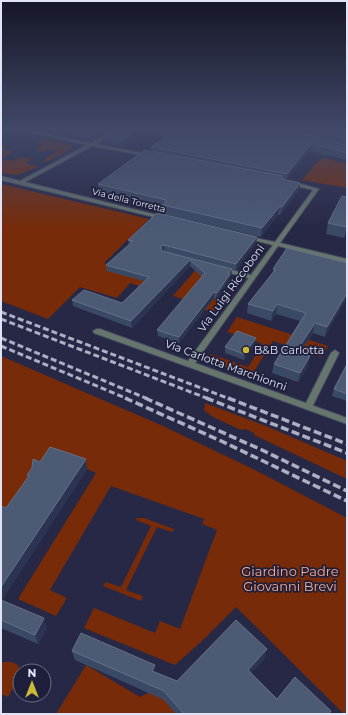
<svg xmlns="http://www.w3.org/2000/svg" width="348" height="715" font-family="Montserrat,sans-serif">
<rect width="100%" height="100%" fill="#272845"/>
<g fill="#782b09">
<path d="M45,139L70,144L73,145L74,147L47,162L42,161L58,151L48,149L43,152L33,150L42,145L36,143Z"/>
<path d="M1,145L6,146L2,149L14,151L2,159L13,161L21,157L31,159L26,163L38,167L18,175L1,173Z"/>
<path d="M324,158L347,164V188L302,180L317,162Z"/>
<path d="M1,184L149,219L104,263L133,272L162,293L130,283L117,298L80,287L48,319L1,301Z"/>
<path d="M198,267L213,271L195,293L222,301L213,312L191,306L194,302L173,296Z"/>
<path d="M237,317L328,346L321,357L273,341L251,376L207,360L211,354L248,367L263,344L227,332Z"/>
<path d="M1,356L163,426L253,469L347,518V714H344L236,607L204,639L175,665L84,628L94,608L155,633L160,621L180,629L217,530L202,524L204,519L111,486L50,590L67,598L56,616L18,599L96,473L87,469L1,525Z"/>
<path d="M205,403L266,426L347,461V479L254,435V433L245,429L241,430L213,417L204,410Z"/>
<path d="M137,518H144L174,529L172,532L157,527L126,590L143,596L141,601L103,586L106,582L121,587L151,526L136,520Z"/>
<path d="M1,662H11L18,665C22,678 14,686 8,697L1,694Z"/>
<path d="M86,665L140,697L148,693L149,690L169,699L166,702L176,714H56Z"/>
</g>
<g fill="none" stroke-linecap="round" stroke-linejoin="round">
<g stroke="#454661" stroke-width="2">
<g id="service">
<path d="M37,129H43L36,134H32V132Z"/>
<path d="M221,267L254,276L255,277L252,279L219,270V268Z"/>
<path d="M335,350L339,353L311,409H305L304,407L331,353Z"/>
</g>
</g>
<g stroke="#454661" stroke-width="2">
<g id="minor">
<path d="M13,129H24L91,143L116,129H122L96,144L151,155H153V157L92,146L25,182L169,218L166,220L1,180V176L20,181L87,145Z"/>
<path d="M290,181L319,189L280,243L347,259V263L278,246L195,363L347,418V424L94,333L93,331L97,329H100L188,361L273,245L245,238V236L275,242L313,190L288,184L287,183Z"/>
</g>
</g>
<use href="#service" fill="#66766d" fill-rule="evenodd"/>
<use href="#minor" fill="#66766d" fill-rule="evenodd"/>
<g stroke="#adafc5" stroke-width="3" stroke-dasharray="6 3" stroke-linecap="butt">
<path d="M1,312L230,399"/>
<path d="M1,319L209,399"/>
<path d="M1,338L148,399"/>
<path d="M1,346L128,399"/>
</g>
<g stroke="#adafc5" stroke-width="3.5" stroke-dasharray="8 3.5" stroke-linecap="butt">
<path d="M125,398L219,440L347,501"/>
<path d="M145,398L262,450L347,491"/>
<path d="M206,398L347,453"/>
<path d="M228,398L347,444"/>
</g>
</g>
<g fill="#3b4a64">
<path d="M44,129H112L93,140L44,130Z"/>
<path d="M114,129H146L122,146L103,142L102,136Z"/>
<path d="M156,129H347V160L310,151L286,180L300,183L299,191L280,215H278L261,237L163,214V208L98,192V184L151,151V147L163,139Z"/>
<path d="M347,197V233L344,238L326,234L328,223Z"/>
<path d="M257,237L256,243L236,270L164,251H163L232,269L231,275L230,277V280L216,299L214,298L179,343L158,336L157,330L202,277L190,266L132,328L73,306L72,300L122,303L144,281L107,271L106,265L129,245L128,240Z"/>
<path d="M347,263L325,337L313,333L300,353L308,366L298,382L272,373L274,364L300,321L276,314L271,321L247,313L248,304L273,273V269Z"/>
<path d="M255,344L244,360L225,353V347Z"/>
<path d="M347,364V401L332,396L334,389Z"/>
<path d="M40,462L87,469L2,600L47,628L38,644L1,628V506L6,508L28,478L27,475Z"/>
<path d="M267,649L264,659L251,673L277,699L329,714H176L164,700L75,660L72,651L155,665V672L177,681Z"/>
</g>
<g fill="#2b3551">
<path d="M101,129H112L93,140V134Z"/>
<path d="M137,129H146L122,146V140Z"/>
<path d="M311,144L310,151L286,180L287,174Z"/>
<path d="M300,183L299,191L280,215L282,207Z"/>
<path d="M280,206L278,215L261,237L262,228Z"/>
<path d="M347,227V233L344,238Z"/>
<path d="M257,237L256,243L236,270V264Z"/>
<path d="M164,245V251L161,252V246Z"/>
<path d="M190,260V266L132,328L131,321Z"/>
<path d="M232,269L231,275L230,277V280L216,299L217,293Z"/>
<path d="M214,292V298L179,343V337Z"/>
<path d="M347,293V298L325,337L327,327Z"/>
<path d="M277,304L276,314L271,321L273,311Z"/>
<path d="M315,323L313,333L294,361L296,352Z"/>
<path d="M256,338L255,344L244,360V354Z"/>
<path d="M310,356L308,366L298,382L300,373Z"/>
<path d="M86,459L87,469L1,602V587Z"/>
<path d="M44,618L47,628L38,644L35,635Z"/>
<path d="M267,649L264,659L246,679L248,670Z"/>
<path d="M155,665V674L152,671Z"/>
</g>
<g fill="#4c5a74" stroke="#647088">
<path d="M69,129H101L93,134Z"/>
<path d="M114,129H137L122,140L102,136Z"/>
<path d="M160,129H285L347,145V153L311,144L287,174L151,147L166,137Z"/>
<path d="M305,129H347V140Z"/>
<path d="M145,150L283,176L281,179L300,183L282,207L280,206L262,228L163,205L167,201H165L166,200L98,184Z"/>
<path d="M342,196L347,197V227L328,223Z"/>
<path d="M157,213L257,237L236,264L164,245L161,246L162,251L232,269L228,274H230L217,293L214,292L179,337L157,330L205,273L190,260L131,321L72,300L84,290L122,303L149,277L106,265L133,241L128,240Z"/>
<path d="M287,248L347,263V293L327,327L315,323L296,352L310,356L300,373L274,364L306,313L277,304L273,311L248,304L275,270L273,269Z"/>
<path d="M237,331L256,338L244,354L225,347Z"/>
<path d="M347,364V394L334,389Z"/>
<path d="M50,447L86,459L1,587V506L6,508L29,476L27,475L32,468L33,459L40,462Z"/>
<path d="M1,600L44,618L35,635L1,620Z"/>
<path d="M236,620L267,649L248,670L277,699L295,677L331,711L329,714H184L164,691L72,651L81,633L155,665L152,671L177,681Z"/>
</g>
<linearGradient id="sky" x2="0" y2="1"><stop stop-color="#151626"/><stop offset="0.56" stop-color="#414868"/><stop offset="1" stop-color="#414868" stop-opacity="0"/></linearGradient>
<rect width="348" height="230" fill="url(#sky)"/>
<circle fill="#ccb938" stroke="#1e1f3a" stroke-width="1.5" cx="246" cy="350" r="4"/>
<g text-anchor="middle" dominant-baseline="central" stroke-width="3.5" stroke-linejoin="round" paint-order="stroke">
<g font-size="9" fill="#e1e4f7" stroke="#1e1f3a">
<text transform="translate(129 200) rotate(14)">Via della Torretta</text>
</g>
<g font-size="11" fill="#e1e4f7" stroke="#1e1f3a">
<text transform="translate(231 288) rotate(-54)">Via Luigi Riccoboni</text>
<text transform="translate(226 365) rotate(20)">Via Carlotta Marchionni</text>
</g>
<g font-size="11" fill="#e1e4f7" stroke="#1e1f3a" text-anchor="start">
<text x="254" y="350">B&amp;B Carlotta</text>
</g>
<g font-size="13" fill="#feac8f" stroke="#1e1f3a">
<text x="290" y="571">Giardino Padre<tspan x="290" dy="15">Giovanni Brevi</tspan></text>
</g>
</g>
<rect width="348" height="715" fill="none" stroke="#e1e4f7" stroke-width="4"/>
<g transform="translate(32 683)"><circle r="19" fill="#1e1f3a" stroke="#6c6e86"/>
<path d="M0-3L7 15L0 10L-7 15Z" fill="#ccb938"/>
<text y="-6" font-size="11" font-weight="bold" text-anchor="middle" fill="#e1e4f7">N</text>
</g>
</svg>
